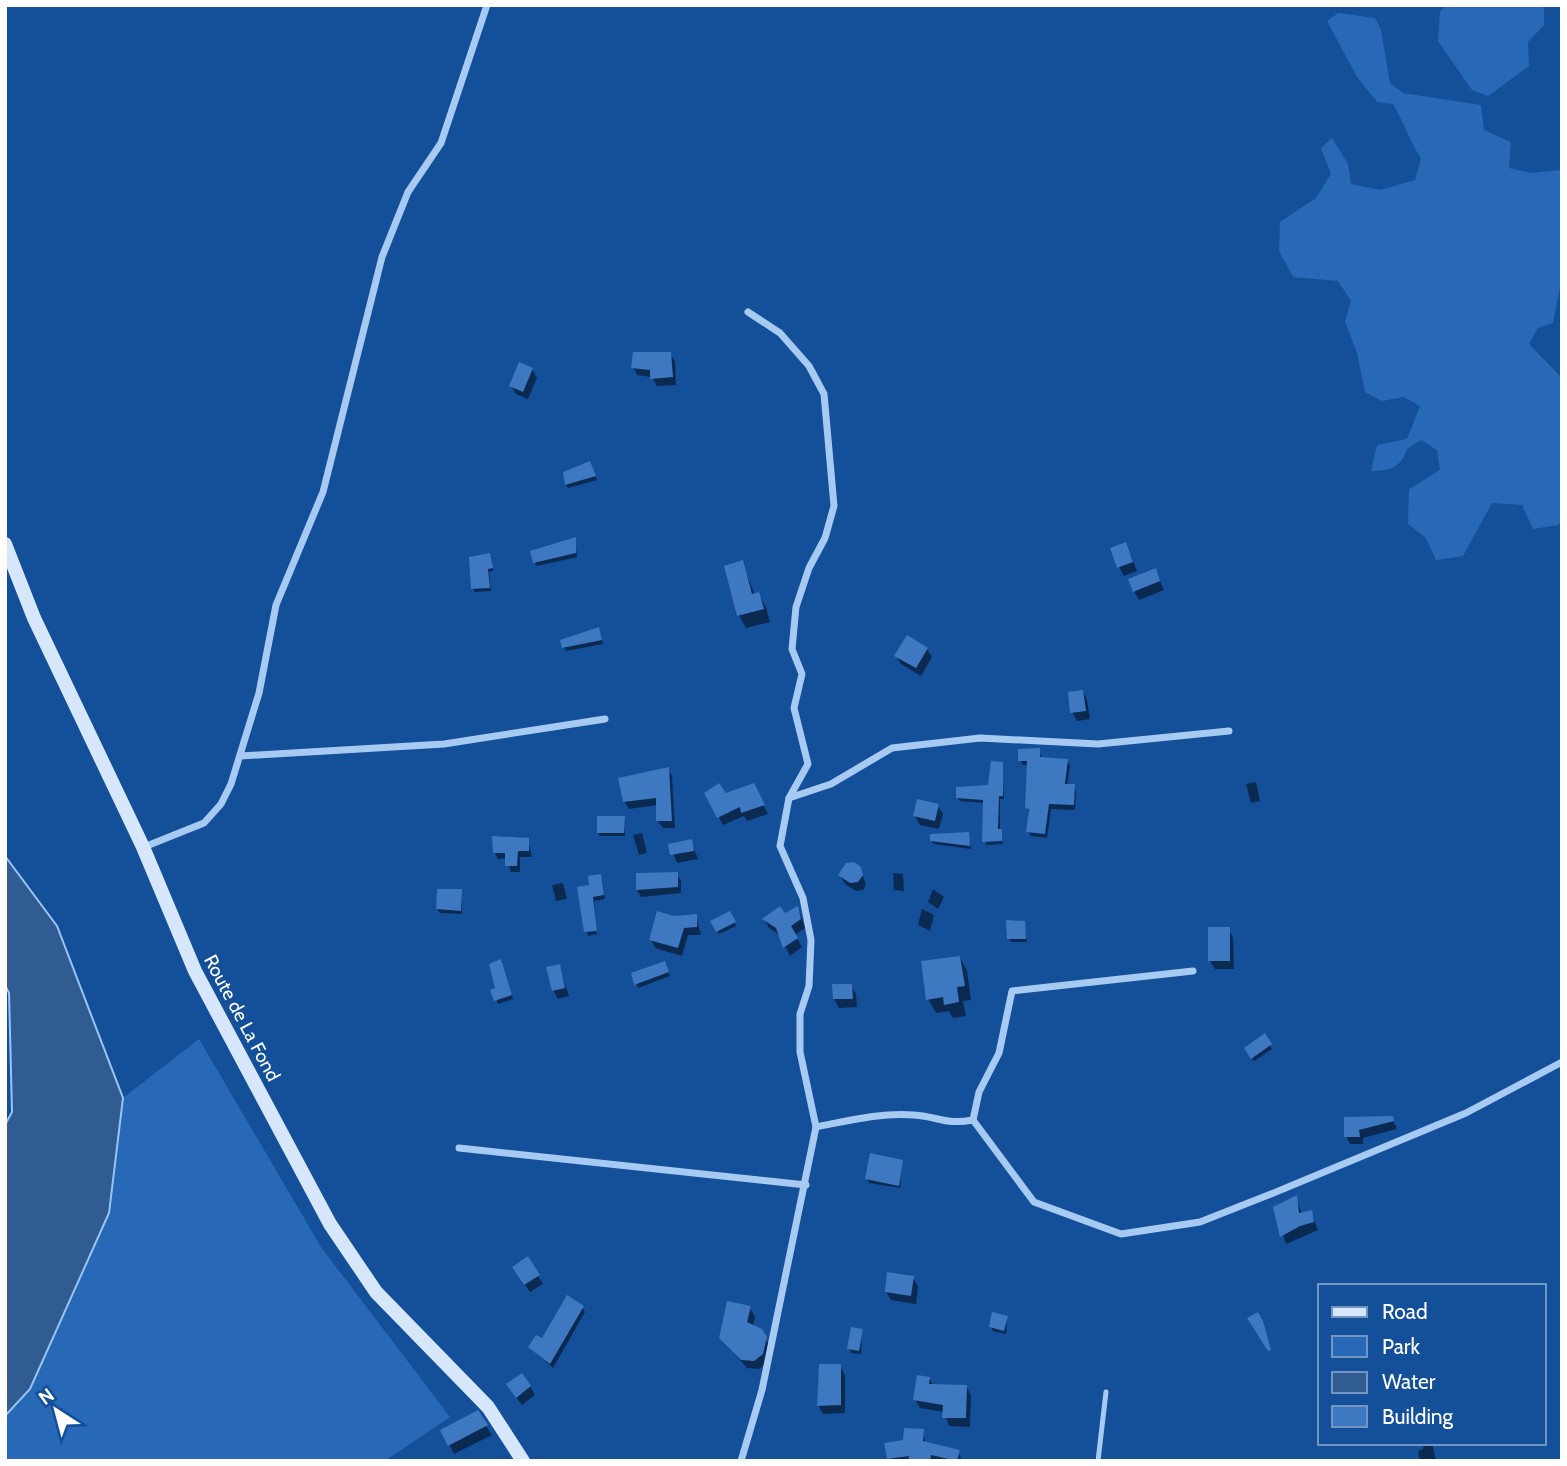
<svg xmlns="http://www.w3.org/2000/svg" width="1567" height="1466" font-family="Cabin,sans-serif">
<rect width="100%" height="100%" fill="#144f99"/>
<g fill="#2769b7">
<path d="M1445,5H1541L1544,9V25L1528,42L1529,66L1488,96L1472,90L1438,41L1440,12Z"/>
<path d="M1338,13L1375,18L1381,30L1390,83L1403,93L1481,105L1484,130L1511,142L1509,168L1532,173L1560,170L1562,172V277L1553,323L1538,328L1529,344L1562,378V520L1558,525L1533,529L1522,505L1492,503L1463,556L1436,560L1426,538L1408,524L1409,489L1440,470L1437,450L1421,440L1407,449C1401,468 1389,471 1371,471L1377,445L1407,439L1420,406L1404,397L1382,401L1365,392L1357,353L1345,321L1351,301L1338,281L1293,277L1279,251L1280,222L1316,198L1331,174L1321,148L1332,138L1348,164L1351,184L1380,190L1415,180L1421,158C1409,141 1404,122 1393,104L1377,102L1357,77L1327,21Z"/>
<path d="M199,1039L321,1247L450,1417L385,1461H5V1416L30,1389L109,1213L123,1098Z"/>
</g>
<path fill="#315c92" stroke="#99c5f6" stroke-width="2" d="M5,856L57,926L123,1098L109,1213L30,1389L5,1416V1125L12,1112L9,993L5,985Z"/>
<g fill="#0007">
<path d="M670,354L675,361L676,385L657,386L652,377L637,375L633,367Z"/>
<path d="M532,369L537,378L528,399L516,394L511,386Z"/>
<path d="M591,467L597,480L568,488L566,484Z"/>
<path d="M575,539L577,557L537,566L535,563Z"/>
<path d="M1126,544L1137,571L1124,576L1119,567Z"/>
<path d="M491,558L493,571L489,572L491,591L475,592L473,589Z"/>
<path d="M742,563L755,595L758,594L766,607L770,622L746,628L739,615Z"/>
<path d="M1155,570L1164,590L1139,600L1134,591Z"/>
<path d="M599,629L603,644L566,651L564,647Z"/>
<path d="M927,649L932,657L921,676L901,664L896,656Z"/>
<path d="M1083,692L1087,700L1090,719L1077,721L1072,712Z"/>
<path d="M1039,750L1042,759L1067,761L1070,766L1067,786H1074L1076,791L1075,810L1051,809L1047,838L1031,836L1028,831V765H1023L1020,760Z"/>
<path d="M1002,764L1004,799H1000V831L1003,844L986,845L985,803L960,801L958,798L990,787Z"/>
<path d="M668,769L672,776L675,828H663L658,821V805L629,809L624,801Z"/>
<path d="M1256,782L1260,801L1251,803L1246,784Z"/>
<path d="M753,785L768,814L747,821L744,816L723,825L706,794L725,795Z"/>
<path d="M938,806L943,814L939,829L920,825L915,816Z"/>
<path d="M624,818L625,836H600L598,833Z"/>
<path d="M642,833L647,853L639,855L633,835Z"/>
<path d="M968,834L971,849L934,844L931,841Z"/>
<path d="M528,840L532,857H520V872H511L507,858L498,859L495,853Z"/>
<path d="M691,841L698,859L677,863L670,845Z"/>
<path d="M860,868L866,885L863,890L856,891L845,884L840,875Z"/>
<path d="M893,873L903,874L904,891L894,890Z"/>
<path d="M677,874L681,881V893L641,897L637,890Z"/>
<path d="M602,880L605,899L594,901L597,934L588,936L579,889L591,887Z"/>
<path d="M563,883L567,899L556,901L552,885Z"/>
<path d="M933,889L944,897L938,909L928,902Z"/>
<path d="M461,891L462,914L440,913L437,909Z"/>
<path d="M798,908L805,928L795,935L802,947L790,956L780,935L769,928L764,919L785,916Z"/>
<path d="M922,909L934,915L930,931L918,925Z"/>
<path d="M730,914L736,926L719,934L713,922Z"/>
<path d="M696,916L701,935H688L682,956L655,948L651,940L674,917Z"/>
<path d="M1024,922L1027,942H1011L1009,938Z"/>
<path d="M1229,929L1233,938L1234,969H1215L1210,961Z"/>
<path d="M960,957L967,971L971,1000L963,1001L966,1016L953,1018L949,1011L936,1013L928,999Z"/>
<path d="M502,965L513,999L498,1004L493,991L497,989Z"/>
<path d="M559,966L569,996L558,999L553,990Z"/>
<path d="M666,967L670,976L638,988L633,974Z"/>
<path d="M851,986L856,994L857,1007L839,1008L834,999Z"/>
<path d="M1264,1036L1272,1049L1254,1061L1246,1049Z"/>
<path d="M1392,1118L1397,1129L1363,1138V1144H1350L1346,1136V1119Z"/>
<path d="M902,1161L900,1188L869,1183L867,1179Z"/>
<path d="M1296,1197L1302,1214L1311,1212L1318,1230L1286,1244L1275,1208Z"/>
<path d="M519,1276H538L543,1284L530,1292Z"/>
<path d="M913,1278L918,1286L916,1304L891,1300L886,1292Z"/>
<path d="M582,1307L585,1312L553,1368L530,1347Z"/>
<path d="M750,1308L755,1317L753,1326L761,1330L770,1347L767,1363L759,1369L747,1368L721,1338Z"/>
<path d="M1007,1317L1006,1334L993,1331L991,1327Z"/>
<path d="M862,1331L861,1354L851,1353L849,1349Z"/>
<path d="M840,1366L845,1375V1413L823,1414L818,1405Z"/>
<path d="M929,1378L933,1385L966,1386L971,1395L970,1427L949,1426L944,1412L920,1408L915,1399Z"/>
<path d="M530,1386L535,1395L522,1405L513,1393Z"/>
<path d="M477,1413L492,1435L454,1454L442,1431Z"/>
<path d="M922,1431L926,1443L958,1451L962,1461H889L886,1445L905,1442Z"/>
<path d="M1424,1443H1432L1436,1461H1420L1418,1451L1423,1449Z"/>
</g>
<g fill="#3d78c1">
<path d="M633,352H671L673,377L650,379V370L631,368Z"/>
<path d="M519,362L533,368L523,392L509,386Z"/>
<path d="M590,461L596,476L565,485L563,472Z"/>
<path d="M576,537V553L533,563L530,551Z"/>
<path d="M1126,542L1133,562L1117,568L1110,548Z"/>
<path d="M490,553L493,568L488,569L490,588L471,589L469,557Z"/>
<path d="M743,560L752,594L759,592L764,609L737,616L724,566Z"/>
<path d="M1156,568L1160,581L1133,592L1128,579Z"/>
<path d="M599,627L602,640L562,648L560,640Z"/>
<path d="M907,635L928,648L916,668L894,656Z"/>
<path d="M1083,690L1086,711L1070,713L1068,692Z"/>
<path d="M1040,748V757L1068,759L1065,784H1075L1074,805L1049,804L1045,834L1026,832L1029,809L1025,808L1027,761H1018V749Z"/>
<path d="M991,761L1003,762V796H999L998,829H1002V841L982,842L983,800L956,798V787L988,785Z"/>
<path d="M669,767L672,821H656V798L623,802L618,778Z"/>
<path d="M719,783L726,793L754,783L765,805L741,813L740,807L717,818L704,793Z"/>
<path d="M917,799L939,804L935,821L913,816Z"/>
<path d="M597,816H625L624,833H597Z"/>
<path d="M969,832L970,846L930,841V834Z"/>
<path d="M492,836L529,838V851H518L517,866H505V853H493Z"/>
<path d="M692,839L694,851L670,855L668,844Z"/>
<path d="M854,862L861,867L863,875L858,882L850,883L838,875L846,863Z"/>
<path d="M678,872V887L636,890V873Z"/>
<path d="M601,874L604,895L593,897L597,931L584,932L577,887L589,885L588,876Z"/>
<path d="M437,889H462L461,911L436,909Z"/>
<path d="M780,906L785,913L798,906L801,919L791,926L798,938L783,948L776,928L762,919Z"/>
<path d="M657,911L674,916L697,914V927L684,928L678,948L649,940Z"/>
<path d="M730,911L736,922L716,932L710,921Z"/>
<path d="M1006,920L1025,921L1026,939H1007Z"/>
<rect x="1208" y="927" width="22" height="34"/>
<path d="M960,956L965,986L957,987L959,1002L944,1005L943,997L926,1000L921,961Z"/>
<path d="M501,959L512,995L494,1001L490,990L495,988L489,964Z"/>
<path d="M665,961L669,972L634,985L631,973Z"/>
<path d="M560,964L565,988L552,991L546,967Z"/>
<path d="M832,984H852L853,999H833Z"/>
<path d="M1265,1033L1272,1044L1251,1059L1244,1048Z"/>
<path d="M1393,1116L1394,1121L1359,1130L1360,1137H1344V1117Z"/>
<path d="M870,1153L903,1160L899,1186L865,1179Z"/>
<path d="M1297,1195L1299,1213L1312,1210L1314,1222L1300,1226L1280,1237L1273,1207Z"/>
<path d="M528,1256L540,1275L524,1285L512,1267Z"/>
<path d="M887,1272L914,1276L911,1296L885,1292Z"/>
<path d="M567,1295L584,1306L550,1364L528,1347L536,1335L542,1338Z"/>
<path d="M727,1301L751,1306L747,1322L762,1329L767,1337L763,1354L754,1361L741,1360L719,1338Z"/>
<path d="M992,1312L1008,1316L1004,1331L989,1327Z"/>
<path d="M1258,1312L1263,1321L1271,1350L1268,1351L1247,1318Z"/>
<path d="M851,1327L863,1329L859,1351L847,1349Z"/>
<path d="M819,1364H841V1405L817,1406Z"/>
<path d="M522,1373L531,1386L516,1398L506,1384Z"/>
<path d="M917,1375L930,1377L929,1384L967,1385L966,1418H942L943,1405L913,1400Z"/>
<path d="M478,1410L488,1425L448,1446L440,1430Z"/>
<path d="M904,1428L924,1429L923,1441L960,1450L957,1461L931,1455L930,1461H908L909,1456L887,1459L884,1443L903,1440Z"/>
</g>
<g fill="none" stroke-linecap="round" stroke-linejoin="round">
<path stroke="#a7caf3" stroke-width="5" d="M1098,1461L1106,1392"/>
<g stroke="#a7caf3" stroke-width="7">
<path d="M748,312L780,333L809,366L824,394L834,506L825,538L809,568L796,607L792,649L802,674L794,708L808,764L789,798"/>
<path d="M241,756L444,744L605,719"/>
<path d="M144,847L204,823L221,804L231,784L259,693L276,605L323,492L382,257L408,192L441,143L487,5"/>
<path d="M973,1120L979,1092L999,1053L1012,991L1193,971"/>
<path d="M816,1127C847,1121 882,1112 914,1115C940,1117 945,1125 973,1120L1034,1202L1121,1234L1200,1222L1271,1194L1466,1113L1562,1062"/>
<path d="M459,1148L806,1185"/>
<path d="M741,1461L762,1390L816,1127L800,1052V1014L809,986L811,940L803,898L780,846L789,798L831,784L892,748L980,738L1098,744L1229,731"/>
</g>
<path stroke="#d6e7fc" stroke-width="14" d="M5,544L34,618L143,847L195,971L330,1224L376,1292L488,1407L523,1461"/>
</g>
<g text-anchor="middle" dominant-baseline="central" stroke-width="5" stroke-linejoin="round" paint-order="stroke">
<g font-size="19" fill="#fff" stroke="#144f99">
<text transform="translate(242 1018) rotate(62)">Route de La Fond</text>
</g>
</g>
<rect width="1567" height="1466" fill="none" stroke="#ffffff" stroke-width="14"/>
<rect x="1318" y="1284" width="228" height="161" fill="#144f99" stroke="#7295c2" stroke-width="2"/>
<rect x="1332" y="1307" width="35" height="10" fill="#d6e7fc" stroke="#7295c2" stroke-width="2"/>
<text x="1382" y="1319" font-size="21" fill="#ffffff">Road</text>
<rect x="1332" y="1336" width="35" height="21" fill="#2769b7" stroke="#7295c2" stroke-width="2"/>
<text x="1382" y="1354" font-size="21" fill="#ffffff">Park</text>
<rect x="1332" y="1372" width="35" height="21" fill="#315c92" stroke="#7295c2" stroke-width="2"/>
<text x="1382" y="1389" font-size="21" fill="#ffffff">Water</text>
<rect x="1332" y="1406" width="35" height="21" fill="#3d78c1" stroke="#7295c2" stroke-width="2"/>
<text x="1382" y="1424" font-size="21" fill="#ffffff">Building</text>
<g transform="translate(56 1410) rotate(324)" stroke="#144f99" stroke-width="5" paint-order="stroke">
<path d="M0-5L12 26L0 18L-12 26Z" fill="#ffffff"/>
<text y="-10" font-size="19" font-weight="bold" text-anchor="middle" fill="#ffffff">N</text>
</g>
</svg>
